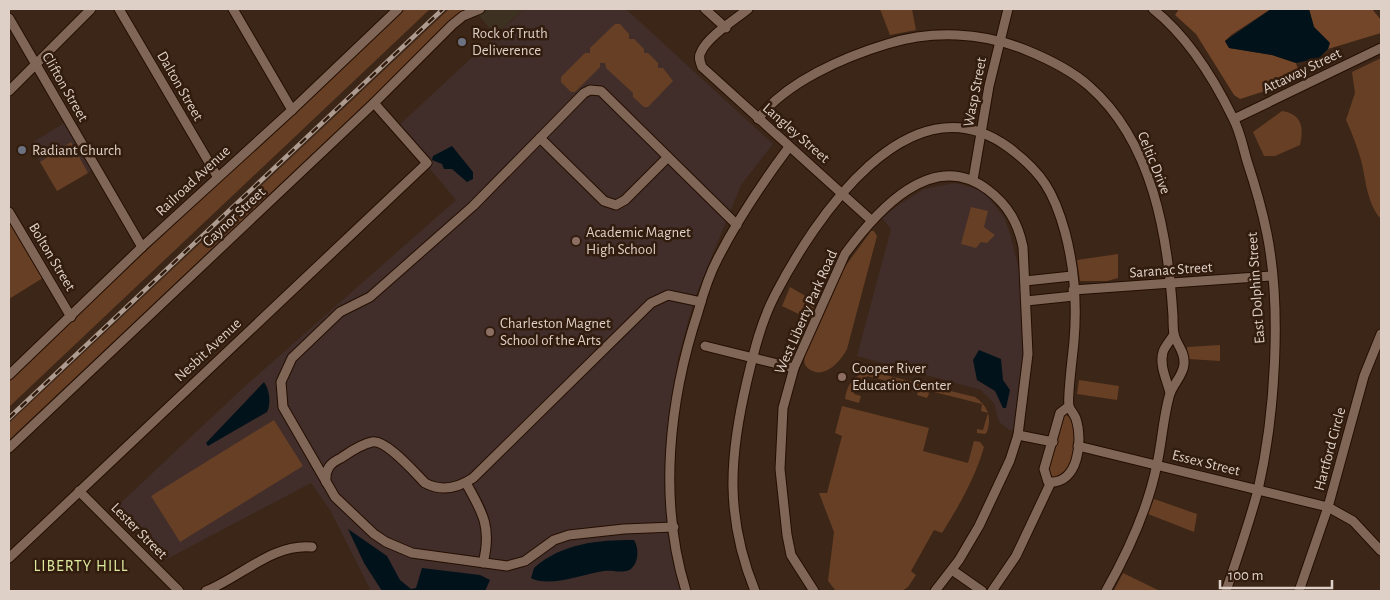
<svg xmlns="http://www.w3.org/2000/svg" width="1390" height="600" font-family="'Alegreya Sans',sans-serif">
<rect width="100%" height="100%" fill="#3c2617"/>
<path fill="#3d3122" d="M474,9H524L495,35Z"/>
<g fill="#412e2a">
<path d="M524,9H626L773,144L741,185L694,300L678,359L667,441L670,527L675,567L682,591H371L330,510L311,483L165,560L113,510L244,387L456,200L396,128Z"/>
<path d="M69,120L96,168L57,191L30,144Z"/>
<path d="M955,183L978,189L988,197L1004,217L1010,234L1020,273L1028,330L1018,432L1009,430L999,422L994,403L981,390L857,356L891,229L882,218L897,206L924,189Z"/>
</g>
<g fill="#673f25">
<path d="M403,9H430L9,407V380Z"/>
<path d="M449,9H466L9,440V423Z"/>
<path d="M880,9H912L916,30L890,35Z"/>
<path d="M615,24H620L629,34V39H634L644,49V53H648L658,63V68H663L673,81L648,107H644L633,97V93L606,68L605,63H600V67L575,92H571L561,82V77L585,53H590V48Z"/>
<path d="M1381,58V219C1367,204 1366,180 1361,160C1357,146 1352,133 1346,120L1355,93L1352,72Z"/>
<path d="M1282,111C1302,114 1304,128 1300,145L1275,156H1264L1253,132Z"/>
<path d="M71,142L88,173L57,191L40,162Z"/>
<path d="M971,207L988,211L984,227L995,235L987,243L981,242L976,248L961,244Z"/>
<path d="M9,212L46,276L9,299Z"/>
<path d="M871,231H874L877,236L847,349C840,362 824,380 809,369C803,365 804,361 805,354L844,268Z"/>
<path d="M1118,254V278L1107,281H1080L1077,260Z"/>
<path d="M790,287L816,302L809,319L782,306Z"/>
<path d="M1220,345V361L1188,359L1187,347Z"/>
<path d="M869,371L975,397C988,406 992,417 987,432L985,434L977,433V429L983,430L988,413L981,411L982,404L930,391L927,398L917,395L918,389L867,376L864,383L857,381L854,394L861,396L859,403L845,399C847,384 854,375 869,371Z"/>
<path d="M1079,380L1119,386L1117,400L1077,394Z"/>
<path d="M842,406L929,428L923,451L968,463L974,441L980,442L984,447C975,478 959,506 942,533L934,530L911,571L916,575L908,587L902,591H836L828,581L834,532L819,493H827L842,436L835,433Z"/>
<path d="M1065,414L1075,422C1077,447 1077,468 1052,479L1046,473L1060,418Z"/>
<path d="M274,420L303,466L180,542L151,496Z"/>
<path d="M1154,499L1197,514L1194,532L1148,514Z"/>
<path d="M1123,573L1160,591L1114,590Z"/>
</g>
<g fill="#734629">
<path d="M1179,9H1271L1231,35L1225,41L1229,48L1272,55L1296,63L1299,73L1265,91L1240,99L1234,95L1196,34L1175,15Z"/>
<path d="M1309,9H1372L1381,20V33L1328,49L1329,42L1314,27Z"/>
</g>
<g fill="#01121a">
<path d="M1271,9H1309L1314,27L1330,43L1328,49L1319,58L1296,63L1272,55L1229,48L1225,41Z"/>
<path d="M452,146L473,172V179L467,182L452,169H444L442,164L432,160L433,156Z"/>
<path d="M979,350L1001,359L1003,380L1010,390L1006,408H1003L995,391L977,380L973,360Z"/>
<path d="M264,382C270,390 271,404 267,412L208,446L206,443Z"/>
<path d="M348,529L387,556L400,580L411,589L416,588L422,568L480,575L490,580L485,591H382L364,563Z"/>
<path d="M634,540C639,548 639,562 631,569C624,574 612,570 604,571C584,574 549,588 531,578L534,568C562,543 598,540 634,540Z"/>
</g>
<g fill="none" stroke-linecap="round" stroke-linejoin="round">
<g stroke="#230e02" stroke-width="11">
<g id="minor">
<path d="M119,9L217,176"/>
<path d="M233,9L292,110"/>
<path d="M705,9L726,28"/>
<path d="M748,9C736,19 707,37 701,52C698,57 700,62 702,67L871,220"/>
<path d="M1153,9C1187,36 1214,79 1233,118C1240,131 1243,147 1247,161C1255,185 1262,209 1267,234C1282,309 1275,416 1258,490C1249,524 1237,558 1226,591"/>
<path d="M9,18L142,247"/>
<path d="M9,91L91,9"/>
<path d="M758,119C786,82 844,57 887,44C932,30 982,32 1026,50C1048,59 1071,70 1089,86C1153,142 1168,236 1173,316C1173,322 1173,329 1174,334C1177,346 1185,351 1184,364C1183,377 1172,384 1169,397C1163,419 1162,442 1157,464C1148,509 1128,552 1106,591"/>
<path d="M1234,119L1381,48"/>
<path d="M540,138L473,206L370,297L340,312L292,358L281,382L283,407L335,497L374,534L386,542L412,553L507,566L525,561L554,540L569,535L624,529L674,527"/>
<path d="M668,157L625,200L616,205L604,201L540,138L584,93L590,90L601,91L737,225"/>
<path d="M973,180L989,86L1008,9"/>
<path d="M9,212L71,317"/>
<path d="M1025,281L1072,276"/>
<path d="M1073,290L1271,276"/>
<path d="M1026,301L1074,296"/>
<path d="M1381,334L1364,376L1328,507L1353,521L1381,551"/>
<path d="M705,346L794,368"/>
<path d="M9,375L142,247L292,110L398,9"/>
<path d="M1170,393C1167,380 1159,366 1163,352C1165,346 1171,340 1174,334"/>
<path d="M1018,435L1053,442"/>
<path d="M1078,446L1328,507L1299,591"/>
<path d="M9,448L374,103L452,25L463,16L480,9"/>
<path d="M326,482C325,469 330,463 341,458C350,452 361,444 372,442C386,439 415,473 425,483C442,492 458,488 473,478L651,303L668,295L701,302"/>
<path d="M466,483C483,513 492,528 483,563"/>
<path d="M79,491L179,591"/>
<path d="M9,558L427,163L374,103"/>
<path d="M952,570L982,591"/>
<path d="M206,591C241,577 273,543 312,547"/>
<path d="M686,591C658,501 669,400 698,312C703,294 709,275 718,258C738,219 762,183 789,147"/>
<path d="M755,591C725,517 729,457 747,381C754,351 761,322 775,295C814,220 909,75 1008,147C1042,172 1054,192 1065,232C1074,266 1077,306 1074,341C1073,353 1067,398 1069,406C1070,410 1075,415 1076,419C1083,440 1079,485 1048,482L1044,469L1060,413L1069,406"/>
<path d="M814,591L791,555L787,535L780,469L783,408L794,368L845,254C876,212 932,147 988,190C1008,205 1018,223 1023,247L1028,354L1018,435L1010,460L979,526L959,560L935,591"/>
<path d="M992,591L1016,556L1051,482"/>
</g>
</g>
<use href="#minor" stroke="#806656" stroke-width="9"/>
<g stroke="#ad9b90" stroke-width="4.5">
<path id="rail" d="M9,418L443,9"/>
</g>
<use href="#rail" stroke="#321c0e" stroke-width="2.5" stroke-dasharray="8" stroke-linecap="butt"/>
</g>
<g fill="#6b7280" stroke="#321c0e" stroke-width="2">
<circle cx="462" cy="42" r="5"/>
<circle cx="22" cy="150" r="5"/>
</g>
<g fill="#8d6e63" stroke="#321c0e" stroke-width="2">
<circle cx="576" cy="241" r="5"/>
<circle cx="490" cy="332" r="5"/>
<circle cx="842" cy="377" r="5"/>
</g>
<g text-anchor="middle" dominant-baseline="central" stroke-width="5" stroke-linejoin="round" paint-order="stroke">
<g font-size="15" fill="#dfd0c7" stroke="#321c0e" text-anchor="start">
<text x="472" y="33">Rock of Truth<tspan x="472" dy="17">Deliverence</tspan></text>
<text x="32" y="150">Radiant Church</text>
<text x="586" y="232">Academic Magnet<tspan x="586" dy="17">High School</tspan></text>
<text x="500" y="323">Charleston Magnet<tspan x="500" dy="17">School of the Arts</tspan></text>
<text x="852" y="368">Cooper River<tspan x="852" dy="17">Education Center</tspan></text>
</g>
<g font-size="15" fill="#dfd0c7" stroke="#321c0e">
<text transform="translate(1302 71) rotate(-26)">Attaway Street</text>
<text transform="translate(180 86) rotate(60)">Dalton Street</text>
<text transform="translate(65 87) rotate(60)">Clifton Street</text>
<text transform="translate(975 92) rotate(-79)">Wasp Street</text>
<text transform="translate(796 133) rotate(41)">Langley Street</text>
<text transform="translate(1154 163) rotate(68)">Celtic Drive</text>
<text transform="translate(193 181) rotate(-43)">Railroad Avenue</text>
<text transform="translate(234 217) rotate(-43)">Gaynor Street</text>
<text transform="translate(52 257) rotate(59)">Bolton Street</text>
<text transform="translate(1171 270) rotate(-4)">Saranac Street</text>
<text transform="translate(1256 288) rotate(-94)">East Dolphin Street</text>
<text transform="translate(806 312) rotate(-66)">West Liberty Park Road</text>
<text transform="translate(208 350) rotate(-43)">Nesbit Avenue</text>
<text transform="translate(1330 449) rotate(-75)">Hartford Circle</text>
<text transform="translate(1206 463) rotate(14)">Essex Street</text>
<text transform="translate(139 531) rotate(45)">Lester Street</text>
</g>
<g font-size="16" letter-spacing="1" fill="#dbea9e" stroke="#321c0e">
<text x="81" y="566">LIBERTY HILL</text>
</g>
</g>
<rect width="1390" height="600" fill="none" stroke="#dfd0c7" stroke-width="20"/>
<path d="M1220 580v8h112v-8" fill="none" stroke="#dfd0c7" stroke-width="2.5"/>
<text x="1228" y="580" font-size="15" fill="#dfd0c7" stroke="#321c0e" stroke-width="4" paint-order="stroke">100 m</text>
</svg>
